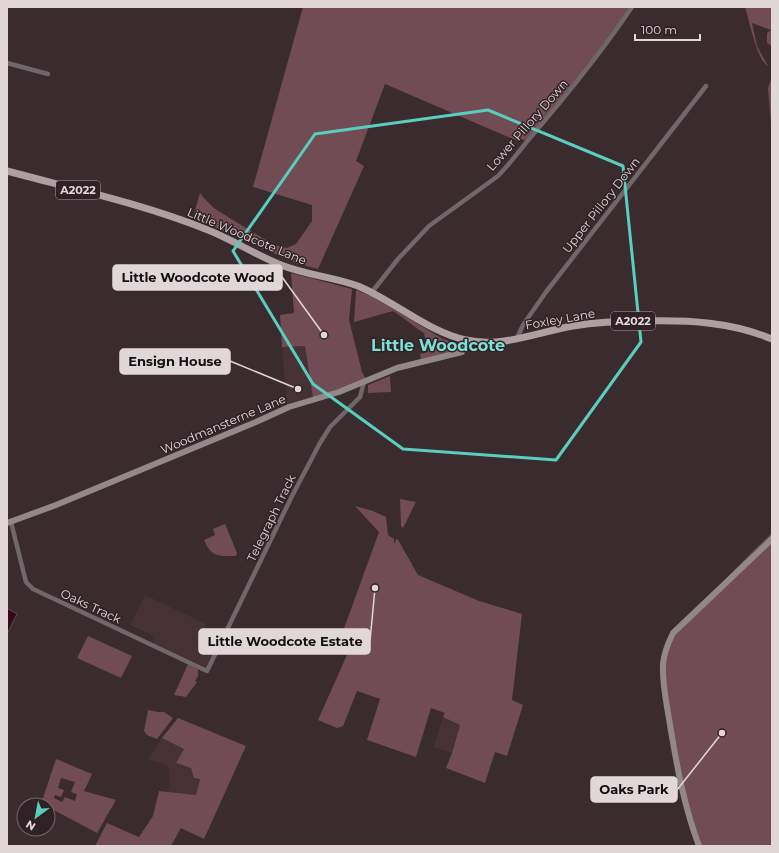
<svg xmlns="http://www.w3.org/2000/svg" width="779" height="853" font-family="Montserrat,sans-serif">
<rect width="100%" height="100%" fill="#392b2e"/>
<g fill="#463137">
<path d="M305,346L313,398L287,405L282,347Z"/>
<path d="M145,595L206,624L201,642L215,654L207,668L154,644L152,635L130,625Z"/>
<path d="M443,717L460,724L452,753L434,747Z"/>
<path d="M162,738L184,749L180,755L192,771L200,778L196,795L167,792L170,781L168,767L163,764L148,760Z"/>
</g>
<g fill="#714c55" fill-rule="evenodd">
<path d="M303,7H631L601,49L526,141L518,138L520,142L385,84L356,161L364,166L318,269L295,263L193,217L200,193L203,197L215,209L274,245L287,248L296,244L312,221V205L253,187Z"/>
<path d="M745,7H772V46L767,43V33L771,30L752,23L757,46L768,66C757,61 749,19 745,7Z"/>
<path d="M772,77V136L768,88Z"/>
<path d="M291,273L352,289L349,320L362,372L366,379L361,382L313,398L305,346L282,347L280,315L294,313Z"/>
<path d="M356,290L371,296L443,339L459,344V348L458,350L421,359L420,354L428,352L424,333C412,326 405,318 393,311L354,322Z"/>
<path d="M390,376L391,392L368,393V385Z"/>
<path d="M400,499L416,502L403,528L401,526Z"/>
<path d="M355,506L373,511L386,517L388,535L394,539V544L397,538L418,575L479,601L522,614L512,700L523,705L507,756L495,752L485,783L446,768L452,753L460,725L443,717L445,713L431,708L416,757L367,740L380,699L357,691L343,726L337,728L318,720L354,639L342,634L379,532Z"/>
<path d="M225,524L237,553L236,556C218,556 212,558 204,540L215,535L213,529Z"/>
<path d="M772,533V846H701L680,783L663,664L673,633L752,552Z"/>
<path d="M88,636L132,656L121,678L77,658Z"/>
<path d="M188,664L198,669V676L195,681L197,682L186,697L174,695Z"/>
<path d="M148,710L158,712H164L173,718L157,739L147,735L144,731Z"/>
<path d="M178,718L246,746L204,839L181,828L171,846H95L107,823L139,837L153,816L159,791L196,795L200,779L194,778L191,768L176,763L184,749L162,738Z"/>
<path d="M56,759L92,774L84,791L116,800L97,833L48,807V805L41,804ZM61,778L75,782L71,792L77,794L75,801L65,797L62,802L54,798L55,795L61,797L64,790L58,788Z"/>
</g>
<path fill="#310b18" stroke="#664852" d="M7,608L17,614L7,634Z"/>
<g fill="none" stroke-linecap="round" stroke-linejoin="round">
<g stroke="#6f6769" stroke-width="4.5">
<path d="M7,63L48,74"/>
<path d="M372,292L398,259L429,226L498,176C510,164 519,151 530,138C566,96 601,53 632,7"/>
<path d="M517,338L523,325L546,292L706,86"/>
<path d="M11,522L26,582L33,589L207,671L292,496L320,443L330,427L360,397L364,382"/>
</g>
<g stroke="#928789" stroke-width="6">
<path d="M7,523L56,505L256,422L289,407L339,392L397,368L462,352L466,340"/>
<path d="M699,846C684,806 677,767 670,725C667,705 662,685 663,664C664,653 668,643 673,633L772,539"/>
</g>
<path stroke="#ae9fa2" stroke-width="7" d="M7,171C74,189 143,204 208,230C233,240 256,255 281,265C306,275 333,277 358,286C394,301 430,333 466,340C502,348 538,332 573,326C597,322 621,321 645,321C689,320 731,322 772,339"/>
</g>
<path fill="none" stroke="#5acebd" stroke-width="3" stroke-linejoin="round" d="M488,110L623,166L641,342L556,460L403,449L313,384L233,251L315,134Z"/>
<g text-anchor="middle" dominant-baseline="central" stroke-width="3" stroke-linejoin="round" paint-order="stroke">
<g fill="#2f2125" stroke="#aca0a3" stroke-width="1">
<rect x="56" y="181" width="44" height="18" rx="3"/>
<rect x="611" y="312" width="44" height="18" rx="3"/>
</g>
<g font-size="11" font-weight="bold" fill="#e1d7d9">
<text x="78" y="190">A2022</text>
<text x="633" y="321">A2022</text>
</g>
<g font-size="12" fill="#e1d7d9" stroke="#2f2125">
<text transform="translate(527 125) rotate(-49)">Lower Pillory Down</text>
<text transform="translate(601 205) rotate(-52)">Upper Pillory Down</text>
<text transform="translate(247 236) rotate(23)">Little Woodcote Lane</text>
<text transform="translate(560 319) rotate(-10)">Foxley Lane</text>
<text transform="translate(223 424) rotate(-23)">Woodmansterne Lane</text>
<text transform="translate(271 518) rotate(-64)">Telegraph Track</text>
<text transform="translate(91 606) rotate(25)">Oaks Track</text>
</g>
<g font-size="16" font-weight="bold" fill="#7be2d2" stroke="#2f2125">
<text x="438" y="345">Little Woodcote</text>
</g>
</g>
<path fill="none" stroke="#e1d7d9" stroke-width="1.5" d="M324 335L282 277M298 389L230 361M375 588L370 641M722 733L677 790"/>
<g fill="#e1d7d9" stroke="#2f2125" stroke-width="1.5">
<circle cx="324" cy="335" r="4"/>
<circle cx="298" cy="389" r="4"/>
<circle cx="375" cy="588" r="4"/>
<circle cx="722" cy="733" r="4"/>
</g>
<g fill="#e1d7d9" stroke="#e1d7d9" stroke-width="1.5">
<rect x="113" y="265" width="169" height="25" rx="4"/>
<rect x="120" y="349" width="110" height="25" rx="4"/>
<rect x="199" y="629" width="171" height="25" rx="4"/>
<rect x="591" y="777" width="86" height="25" rx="4"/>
</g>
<g font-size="13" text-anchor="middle" font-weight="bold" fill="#111">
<text x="198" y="282">Little Woodcote Wood</text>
<text x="175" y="366">Ensign House</text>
<text x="285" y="646">Little Woodcote Estate</text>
<text x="634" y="794">Oaks Park</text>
</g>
<rect width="779" height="853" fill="none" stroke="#e1d7d9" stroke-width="16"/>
<g transform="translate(36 817) rotate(212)"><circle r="19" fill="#2f2125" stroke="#766a6d"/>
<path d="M0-3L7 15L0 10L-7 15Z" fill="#5acebd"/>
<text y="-6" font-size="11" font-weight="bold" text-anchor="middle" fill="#e1d7d9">N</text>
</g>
<path d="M635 34v6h65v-6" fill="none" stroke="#e1d7d9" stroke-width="2"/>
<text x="641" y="34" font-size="12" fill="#e1d7d9" stroke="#2f2125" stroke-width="3" paint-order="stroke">100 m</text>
</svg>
